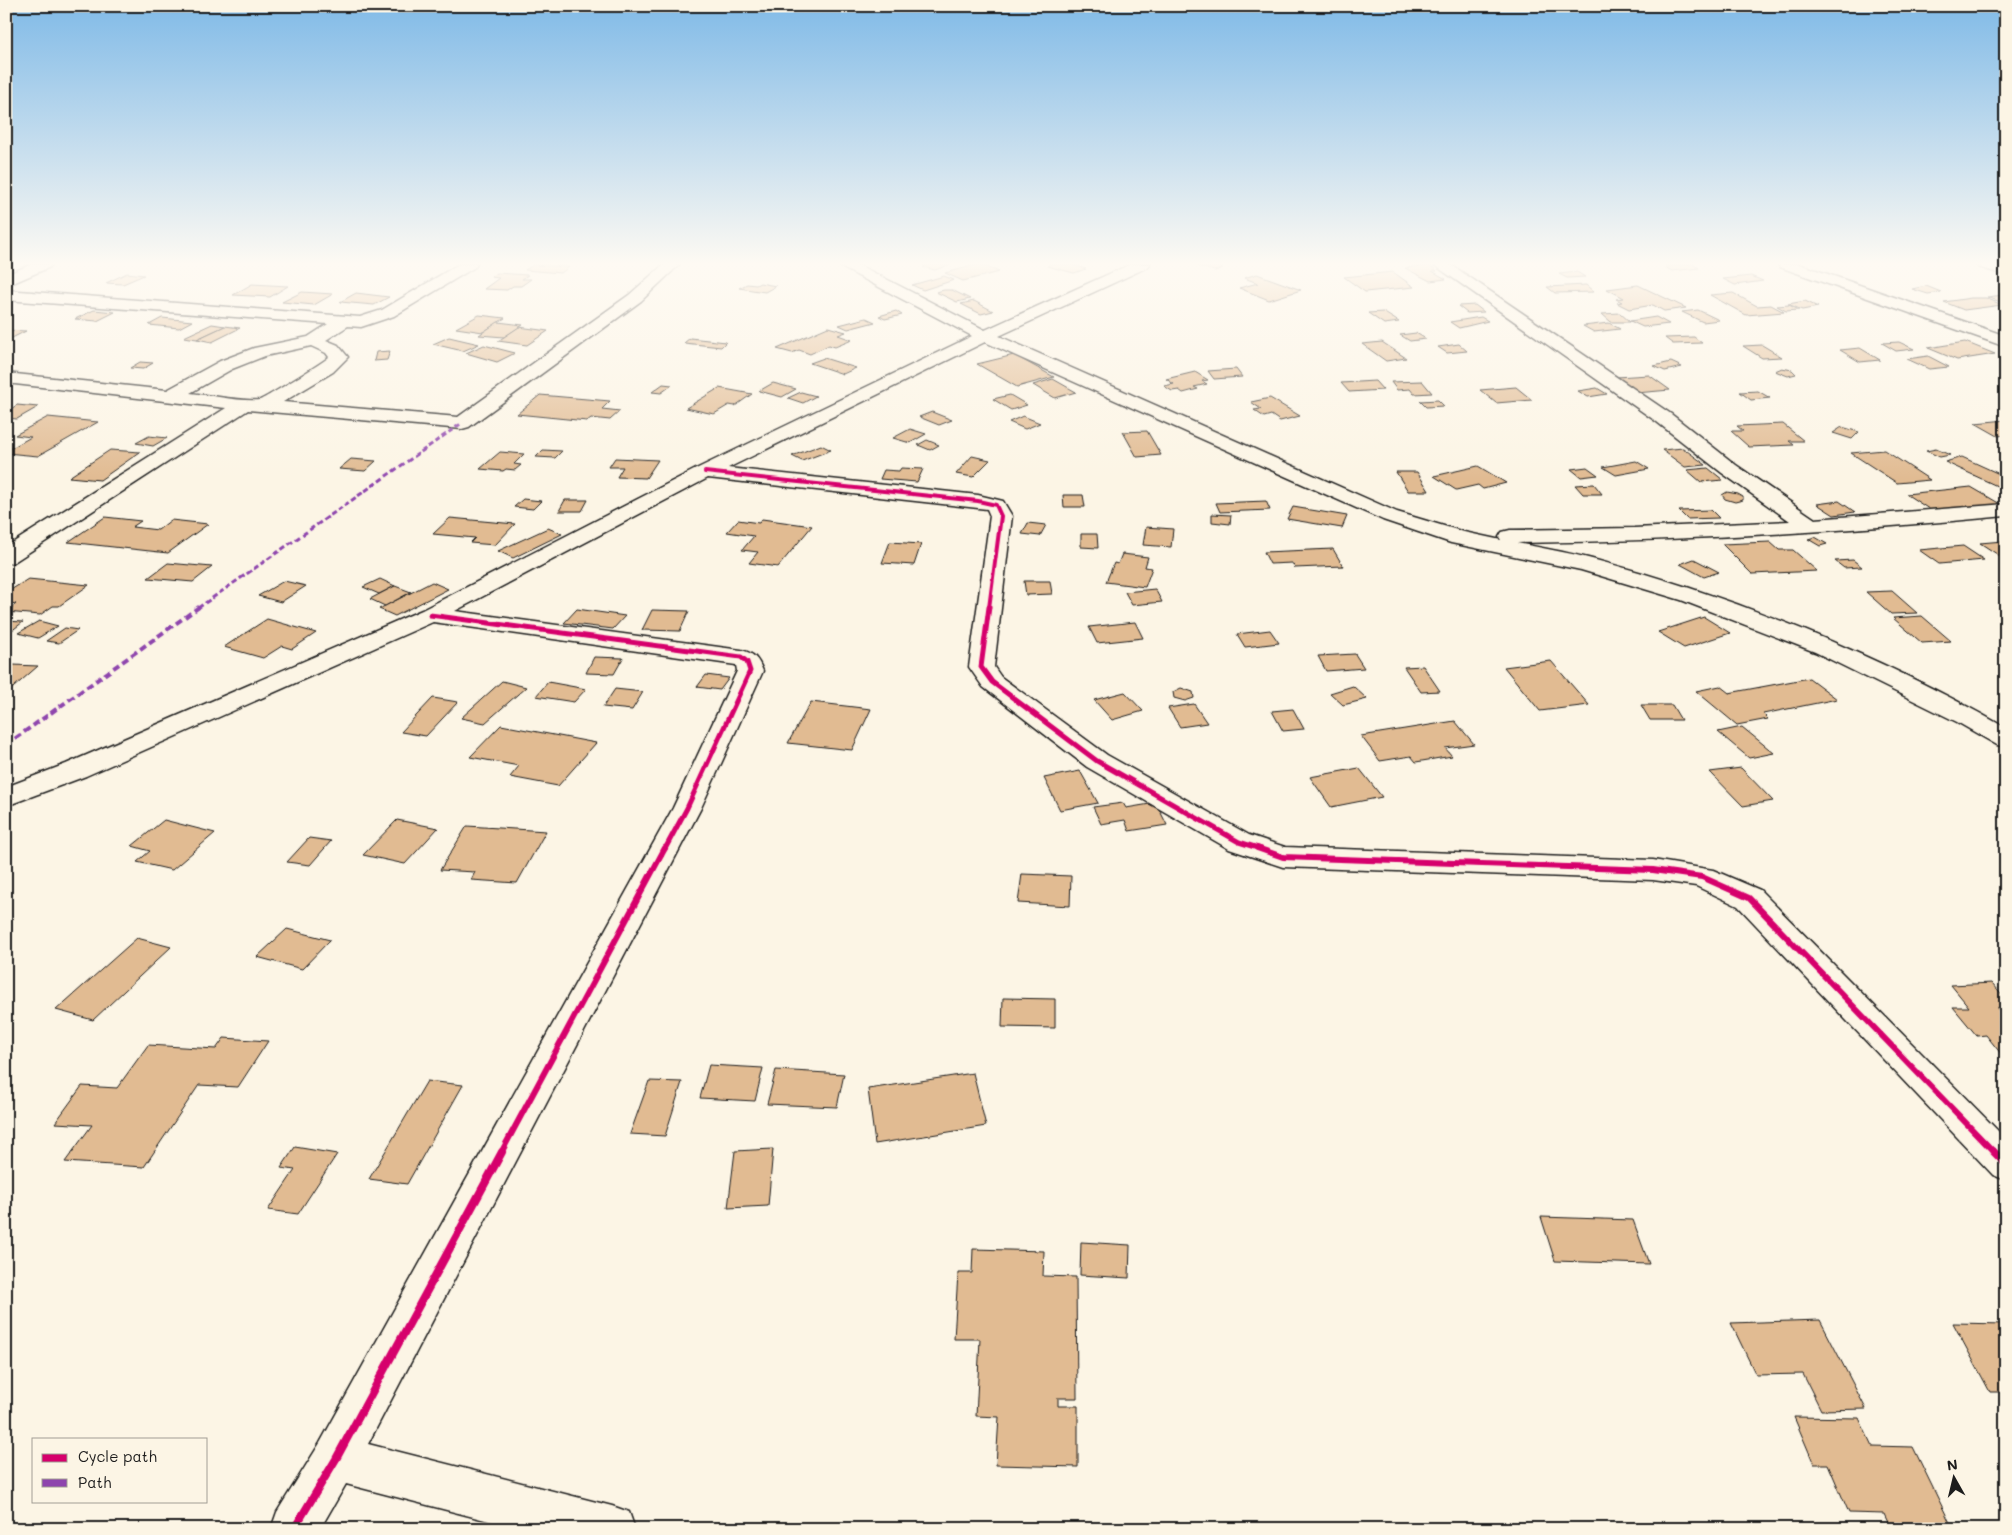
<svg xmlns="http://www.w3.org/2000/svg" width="2012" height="1535" font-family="Mali,sans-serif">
<rect width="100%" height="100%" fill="#fcf5e5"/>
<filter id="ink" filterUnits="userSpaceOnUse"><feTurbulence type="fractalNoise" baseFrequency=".02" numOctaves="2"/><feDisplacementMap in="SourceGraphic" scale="10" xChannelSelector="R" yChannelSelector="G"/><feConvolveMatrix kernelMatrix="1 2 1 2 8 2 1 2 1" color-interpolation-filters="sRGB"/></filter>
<g filter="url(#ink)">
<g fill="#e1bb92" stroke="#1c1c1c">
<path d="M931,264H951L935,270L923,267Z"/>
<path d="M980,264L999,272L963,281L945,273Z"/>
<path d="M1052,264H1071L1086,269L1074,273L1047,266Z"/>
<path d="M1203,264H1209L1223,268L1215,271L1197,266Z"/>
<path d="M1692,264L1699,268L1672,271L1665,267Z"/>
<path d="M533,265L569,267L561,273L525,270Z"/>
<path d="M1429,265L1437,271H1432L1446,279L1430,281L1405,268Z"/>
<path d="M1393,272L1414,287L1365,292L1344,277Z"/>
<path d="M1577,272L1585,277L1567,278L1559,274Z"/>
<path d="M127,273L144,275L123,284L106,283Z"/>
<path d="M497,273L528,275L522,279H531L521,286H513L507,290L484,289L499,278L491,277Z"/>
<path d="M1257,274L1301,290L1269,300L1239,288L1258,283L1244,278Z"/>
<path d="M944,276L954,280L923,290L912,285Z"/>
<path d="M1751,276L1763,281L1735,285L1723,279Z"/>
<path d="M760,283L776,286L765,292L739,288L747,284L756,285Z"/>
<path d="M252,284L288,286L270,297L233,295Z"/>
<path d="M1586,285L1594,292L1555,293L1547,287Z"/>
<path d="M1638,285L1686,308L1664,311L1653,305L1629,309L1617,303L1622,302L1616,299L1624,298L1607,289Z"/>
<path d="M1926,286L1941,292L1928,294L1912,289Z"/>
<path d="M944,290H952L970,299L957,302L936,292Z"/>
<path d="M302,292L333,294L314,305L282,302Z"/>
<path d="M356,293L389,297L374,305L340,302Z"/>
<path d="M1733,293L1757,306L1771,305L1784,312L1746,315L1710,295Z"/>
<path d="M2003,295L2006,297V304L1987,297Z"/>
<path d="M1971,298H1986L2002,305L1964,310L1944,302Z"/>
<path d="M974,301L993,311L981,314L961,304Z"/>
<path d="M1805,301L1818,307L1802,310L1788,304Z"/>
<path d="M1475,305L1484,312L1467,313L1458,306Z"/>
<path d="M1789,305L1799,310L1786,311L1777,306Z"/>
<path d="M94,310L115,312L97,321L75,319Z"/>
<path d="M1698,310L1719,320L1703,322L1682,312Z"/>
<path d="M896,311L902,315L885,319L879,316Z"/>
<path d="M1383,312L1399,322L1384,324L1368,313Z"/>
<path d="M1620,313L1630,322H1611L1602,314Z"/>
<path d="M479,315L505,318L483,332L456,328Z"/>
<path d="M1481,317L1488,321L1459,328L1450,322Z"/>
<path d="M1656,317L1669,324L1643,327L1630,321Z"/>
<path d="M162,318L192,321L179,328L149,325Z"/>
<path d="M866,318L875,322L848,329L839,325Z"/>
<path d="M498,322L523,325L504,337L479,335Z"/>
<path d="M1609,323L1620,329L1594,332L1583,326Z"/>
<path d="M212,324L225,326L197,339L184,337Z"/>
<path d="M225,326L240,328L212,342L197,339Z"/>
<path d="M519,327L548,331L527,345L498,341Z"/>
<path d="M828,327L846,332L838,335L852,340L835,347L829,345L810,354L799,350L792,353L777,349Z"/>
<path d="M6,330L26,331L6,341Z"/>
<path d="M1416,333L1426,339L1410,341L1400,335Z"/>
<path d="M449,337L479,344L463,351L433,344Z"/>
<path d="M1694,337L1702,343L1673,344L1665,338Z"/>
<path d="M690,338L726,342L721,347L684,343Z"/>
<path d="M1382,342L1406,358L1386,361L1362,344Z"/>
<path d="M1899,342L1914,349L1896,351L1882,343Z"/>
<path d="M1965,342L1995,354L1957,360L1928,348Z"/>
<path d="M1459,344L1467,351L1447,353L1438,347Z"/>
<path d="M484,345L515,353L497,362L466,353Z"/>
<path d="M1762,345L1782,357L1762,358L1743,346Z"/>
<path d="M1860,348L1880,360L1860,362L1840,350Z"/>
<path d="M390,351L387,360L374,361L376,352Z"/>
<path d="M1014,355L1054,377L1017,387L977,364Z"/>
<path d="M1928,356L1949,367L1929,369L1907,359Z"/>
<path d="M824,358L856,368L843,374L810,363Z"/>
<path d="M140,362L153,363L143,369L130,368Z"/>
<path d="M1671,362L1682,367L1665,371L1654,366Z"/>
<path d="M1782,368L1792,370L1796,374L1788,376L1775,371Z"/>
<path d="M1236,369L1242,377L1214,379L1208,371Z"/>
<path d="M1195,372L1208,380L1202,381L1207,384L1194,387L1198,389L1183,393L1179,390L1172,391L1164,386L1174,384L1166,379Z"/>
<path d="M1649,375L1670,390L1636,393L1616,377Z"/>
<path d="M1053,379L1076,392L1055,398L1033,385Z"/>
<path d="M1375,381L1383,390L1349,392L1341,383Z"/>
<path d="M1422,381L1432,393L1414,394L1410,389L1397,390L1391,382Z"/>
<path d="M773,383L796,389L782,397L759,391Z"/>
<path d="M663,384L672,385L661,393L652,392Z"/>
<path d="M1516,387L1532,400L1496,403L1480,390Z"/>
<path d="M719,388L752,394L735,406L729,405L714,414L686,408Z"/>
<path d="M1597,388L1607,394L1588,397L1578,391Z"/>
<path d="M1758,391L1770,398L1751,400L1740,392Z"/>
<path d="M801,392L816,396L803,403L788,398Z"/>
<path d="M540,395L610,401L602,409L620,411L610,420L591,418L587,421L517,414Z"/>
<path d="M1010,395L1027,405L1011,410L993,399Z"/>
<path d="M1270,398L1300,416L1280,421L1271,415L1264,417L1254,410L1261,409L1251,402Z"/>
<path d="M1438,400L1444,406L1426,407L1420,401Z"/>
<path d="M17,405L38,407L17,419L6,418V412Z"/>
<path d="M932,412L952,420L939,425L919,417Z"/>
<path d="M1023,416L1040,423L1025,429L1009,422Z"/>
<path d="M48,417L98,422L38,456L6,453V451L31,437L15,435Z"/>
<path d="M2006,420V435L1998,436L1975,423Z"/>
<path d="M1783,424L1804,441H1789L1794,445L1749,447L1731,431H1743L1737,426Z"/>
<path d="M1842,427L1859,432L1852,439L1833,433Z"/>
<path d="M910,429L926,434L910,443L893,438Z"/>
<path d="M1147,431L1161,455L1137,457L1123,432Z"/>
<path d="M149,436L167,438L153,446L136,443Z"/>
<path d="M927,440L939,445L930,450L918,445Z"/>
<path d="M821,445L831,450L802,461L792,456Z"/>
<path d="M1683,448L1706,465L1685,467L1662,450Z"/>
<path d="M1936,449L1950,455L1940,457L1926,451Z"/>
<path d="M110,450L140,452L100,480L69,477Z"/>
<path d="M543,450L562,451L555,458L536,457Z"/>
<path d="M1884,450L1930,480L1897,483L1851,453Z"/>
<path d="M500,452L524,454L514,464L521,465L515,470L506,469L503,471L480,469Z"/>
<path d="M972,456L990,460L973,477L956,474Z"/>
<path d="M1962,457L2006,477V483L1997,486L1945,462Z"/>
<path d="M615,458L658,460L646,478L617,477L623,467H609Z"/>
<path d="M351,459L376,461L365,471L339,469Z"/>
<path d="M1636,461L1649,469L1616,475L1603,467Z"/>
<path d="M1478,466L1506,483L1483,489L1478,485L1456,490L1434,476Z"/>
<path d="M1587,467L1598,475L1581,477L1571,469Z"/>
<path d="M901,468L923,469L917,482L880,479L884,470L899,471Z"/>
<path d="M1708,468L1723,480L1701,482L1687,470Z"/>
<path d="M1396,472H1417L1429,491H1408Z"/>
<path d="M1594,484L1602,494H1583L1575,485Z"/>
<path d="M1971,487L2002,505L1935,513L1906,494Z"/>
<path d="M1727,492L1738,494L1743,497V500L1735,502L1725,499L1722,495Z"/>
<path d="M1063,495H1083L1085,507H1064Z"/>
<path d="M523,499L541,501L533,509L514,507Z"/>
<path d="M565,500H588L582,511H559Z"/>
<path d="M1266,501L1270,510L1220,512L1216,503Z"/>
<path d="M1839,501L1855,512L1834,515L1817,504Z"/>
<path d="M1293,507L1347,516L1342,528L1287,519Z"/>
<path d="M1711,510L1719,518L1687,519L1679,511Z"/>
<path d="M1212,514L1231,515L1230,524L1212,522Z"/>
<path d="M105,517L141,521L132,527L158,530L171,520L208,524L168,553L68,542Z"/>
<path d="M450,518L515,524L495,545L470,543L475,538L433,534Z"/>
<path d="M762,519L812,526L778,567L749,563L758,552L742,550L754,536L727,532L738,520L759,523Z"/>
<path d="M1028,523L1046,525L1040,536L1022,534Z"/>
<path d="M1146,527L1173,529L1171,547L1143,545Z"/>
<path d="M548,528L562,534L513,558L498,551Z"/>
<path d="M1081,534H1097L1098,548L1081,547Z"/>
<path d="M1815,537L1827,544L1820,546L1808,539Z"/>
<path d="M2003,541L2006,542V555L2000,556L1980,543Z"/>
<path d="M890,542L921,544L914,565L882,563Z"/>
<path d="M1770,542L1779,550H1793L1817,571L1752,574L1722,544Z"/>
<path d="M1963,546L1984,560L1939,564L1919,550Z"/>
<path d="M1333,549L1343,566L1295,568L1292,563L1270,564L1264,552Z"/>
<path d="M1122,554L1148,557L1145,567L1152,568L1145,587L1106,582L1114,563L1118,564Z"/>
<path d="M1694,559L1719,572L1704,577L1680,564Z"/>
<path d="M1853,560L1862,567L1844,568L1835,561Z"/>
<path d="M168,563L212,567L193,582L148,578Z"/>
<path d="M28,579L89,585L59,606H53L40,615L6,612L16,604L6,602V593Z"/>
<path d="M380,579L395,586L379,594L363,587Z"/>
<path d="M284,581L306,586L281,602L258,596Z"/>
<path d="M1024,581H1050L1052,594L1026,595Z"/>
<path d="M432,582L448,589L395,616L379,609Z"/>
<path d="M395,586L411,592L385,606L370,599Z"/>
<path d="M1155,589L1162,602L1132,605L1125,592Z"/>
<path d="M1892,591L1917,613L1891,614L1866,592Z"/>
<path d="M577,609L625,616L613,629L564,623Z"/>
<path d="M652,610L689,611L680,631L642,630Z"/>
<path d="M1922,616L1951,641L1922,643L1893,618Z"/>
<path d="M1704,617L1730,633L1684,648L1658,632Z"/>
<path d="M267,619L316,633L292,649L282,646L263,658L224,647Z"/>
<path d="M6,621L23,622L6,635Z"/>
<path d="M39,621L58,626L38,638L18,633Z"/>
<path d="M1135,622L1143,638L1097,643L1089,627Z"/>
<path d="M65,628L78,630L59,643L46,641Z"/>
<path d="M1270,630L1279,643L1245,647L1237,634Z"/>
<path d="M1355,654L1364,668L1326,671L1318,656Z"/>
<path d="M594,657L623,658L614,674L586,673Z"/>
<path d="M1551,661L1589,705L1540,711L1504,667Z"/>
<path d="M13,665L38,666L6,694V670Z"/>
<path d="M1423,666L1440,691L1421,692L1404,667Z"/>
<path d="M706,675L729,678L720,690L697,687Z"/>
<path d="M1809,678L1837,699L1763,714L1768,719L1737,725L1696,691L1720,686L1729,693Z"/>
<path d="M502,681L526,687L485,723L461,718Z"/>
<path d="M548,682L586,689L574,702L536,696Z"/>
<path d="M1353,686L1367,699L1343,705L1330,693Z"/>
<path d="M1181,688L1193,692L1194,698L1185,701L1174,698L1173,692Z"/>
<path d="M615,689L643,692L632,710L603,707Z"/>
<path d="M1125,692L1143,711L1112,720L1094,700Z"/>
<path d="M433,698L458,702L426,736L401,732Z"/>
<path d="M811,702L871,709L852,750L788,743Z"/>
<path d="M1194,704L1207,723L1180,727L1168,708Z"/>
<path d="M1641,705H1672L1681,720H1650Z"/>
<path d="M1293,709L1304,729L1283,731L1272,711Z"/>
<path d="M1455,721L1474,744L1445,748L1452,756L1416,762L1411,756L1380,761L1361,736Z"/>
<path d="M501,725L596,743L558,786L510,777L519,766L470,757Z"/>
<path d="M1742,727L1774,753L1749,758L1718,732Z"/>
<path d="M1359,768L1382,797L1331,807L1310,777Z"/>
<path d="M1741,768L1773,801L1743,806L1710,772Z"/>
<path d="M1080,771L1098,803L1060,810L1044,778Z"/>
<path d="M1123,803L1126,808L1156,803L1167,825L1129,831L1125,820L1101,824L1093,807Z"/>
<path d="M164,820L215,833L172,870L137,862L150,851L132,846Z"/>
<path d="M397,820L438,828L405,864L363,855Z"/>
<path d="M467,826L546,831L517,883L471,880L475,872L440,870Z"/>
<path d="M309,838L331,841L310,865L287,862Z"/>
<path d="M1022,874L1071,876L1070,906L1018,903Z"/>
<path d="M287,929L330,940L302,969L257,957Z"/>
<path d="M137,938L171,947L93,1020L56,1010Z"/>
<path d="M1992,983L2006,999V1007L1997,1008L2006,1019V1060L1986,1035L1977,1036L1953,1007H1969L1951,985Z"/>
<path d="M1003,998L1055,999V1028L1002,1027Z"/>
<path d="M224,1038L268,1041L238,1087L199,1085L144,1167L65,1162L92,1125L55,1123L82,1086L117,1088L148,1045L216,1049Z"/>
<path d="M709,1065L763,1068L755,1101L700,1098Z"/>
<path d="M776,1070L844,1074L837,1107L767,1104Z"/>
<path d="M973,1073L986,1126L875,1144L868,1089Z"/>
<path d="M427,1081L463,1085L407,1184L369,1179Z"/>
<path d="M649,1081L682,1082L665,1136L630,1134Z"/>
<path d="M295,1147L337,1154L298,1214L268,1210L295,1170L281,1168Z"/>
<path d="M773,1149L768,1206L728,1208L735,1151Z"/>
<path d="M1541,1217L1633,1220L1649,1264L1555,1261Z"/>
<path d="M1081,1242L1130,1245L1129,1278L1080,1275Z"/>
<path d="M973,1249L1044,1251L1043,1276L1076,1277L1077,1398H1058V1406H1078V1467L996,1465L999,1417L976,1416L980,1339H954L958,1273H972Z"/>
<path d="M1820,1320L1866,1409L1821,1410L1803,1374L1756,1375L1731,1323Z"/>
<path d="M1953,1323L2006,1324V1392H1990Z"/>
<path d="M1794,1417L1859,1418L1872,1446L1913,1447L1953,1529H1891L1884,1514L1849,1513L1828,1464H1814Z"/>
</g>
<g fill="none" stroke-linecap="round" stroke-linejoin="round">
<g stroke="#1c1c1c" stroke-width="3">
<g id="minor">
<path d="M32,264H52L50,267L6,286V275Z"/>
<path d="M459,264H477L475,267L394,316L361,327L348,326L326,340L338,345L348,357L333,372L283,402L458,417L629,295L664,264H680L641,301L469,427L462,429L248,410L14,562L6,564V547L226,408L6,383V373L167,390L220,361L254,348L308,337L328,324L6,300V290L360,317L382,310ZM311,346L326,353L329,357C324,362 264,399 260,400C242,402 209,395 190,393L232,369L265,356Z"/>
<path d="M839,264H857L985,330L1131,264H1150L1148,267L999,336L1397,512L1464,532L1501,540L1499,537L1502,532L1510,530L1634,528L1790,521L1722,473L1657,422L1433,264H1450L1671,414L1736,465L1815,519L2006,504V516C1843,532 1680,541 1517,543C1542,548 1567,552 1592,559C1733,596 1878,655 2006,728V747L1997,745L1957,722L1815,652L1681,600L1581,570L1451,543L1383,520L985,342L728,468L978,495L1003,501L1012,516L994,667L1001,677L1107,755L1249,835L1285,847L1653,860L1713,870L1760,890L2006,1139V1180L1993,1175L1738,906L1696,886L1653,880L1283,867L1229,849L1087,767L983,687L969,667L990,516L987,509L708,478L455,611L741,650C754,653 758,659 763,671L701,808L368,1444L612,1506L629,1512L635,1529H520L346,1484L320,1529H271L277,1512L320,1443L673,808L737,671L736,665L433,622L86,776L6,806V787L66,764L422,610L698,468L972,336L841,267Z"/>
<path d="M1778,264H1799L2006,336V347L1780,267Z"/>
<path d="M1976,264H1999L2006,266V275L1978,267Z"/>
</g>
</g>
<use href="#minor" fill="#fcf5e5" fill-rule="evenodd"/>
<path stroke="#8e44ad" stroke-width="3" stroke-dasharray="5.5 3" stroke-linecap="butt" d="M198,608L462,423"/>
<path stroke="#8e44ad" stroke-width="4" stroke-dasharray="7 4" stroke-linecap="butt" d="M6,745L199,607"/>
<g stroke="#fcf5e5" stroke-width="6">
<path id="cycleway-far3" d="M705,472L978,501L996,505L1001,516L989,608"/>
</g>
<g stroke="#fcf5e5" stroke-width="8">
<g id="cycleway-far2">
<path d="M989,607L981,667L992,682L1097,761L1239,842L1261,849"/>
<path d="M430,615L741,657L747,662L750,671L687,808L665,849"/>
</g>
</g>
<g stroke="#fcf5e5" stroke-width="9">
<g id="cycleway-far1">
<path d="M1257,848L1283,857L1653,870L1702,877L1749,898L1995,1153"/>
<path d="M501,1153L665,848"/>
</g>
</g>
<g stroke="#fcf5e5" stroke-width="11">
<g id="cycleway">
<path d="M1994,1152L2006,1164"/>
<path d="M294,1529L336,1459L502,1152"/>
</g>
</g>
<use href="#cycleway-far3" stroke="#d6006c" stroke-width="4"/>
<use href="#cycleway-far2" stroke="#d6006c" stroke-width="5"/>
<use href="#cycleway-far1" stroke="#d6006c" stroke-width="6"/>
<use href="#cycleway" stroke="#d6006c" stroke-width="8"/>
</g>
</g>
<linearGradient id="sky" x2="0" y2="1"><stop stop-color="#80bae7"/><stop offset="0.55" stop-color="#fefaf3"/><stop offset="1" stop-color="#fefaf3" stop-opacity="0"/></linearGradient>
<rect width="2012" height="479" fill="url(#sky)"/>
<rect width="2012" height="1535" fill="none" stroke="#fcf5e5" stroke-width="25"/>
<rect x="12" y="12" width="1987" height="1510" fill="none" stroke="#1c1c1c" stroke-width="2" filter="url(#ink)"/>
<rect x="32" y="1438" width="175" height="65" fill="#fcf5e5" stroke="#a29e95"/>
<rect x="42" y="1454" width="25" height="8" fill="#d6006c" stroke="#a29e95"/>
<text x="78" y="1462" font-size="15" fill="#1c1c1c">Cycle path</text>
<rect x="42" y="1479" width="25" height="8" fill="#8e44ad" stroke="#a29e95"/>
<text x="78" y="1488" font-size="15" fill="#1c1c1c">Path</text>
<g transform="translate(1954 1478) rotate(352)" stroke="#fcf5e5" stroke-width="4" paint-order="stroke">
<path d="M0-4L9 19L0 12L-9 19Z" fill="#1c1c1c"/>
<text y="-8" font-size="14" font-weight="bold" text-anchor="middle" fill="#1c1c1c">N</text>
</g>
</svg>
